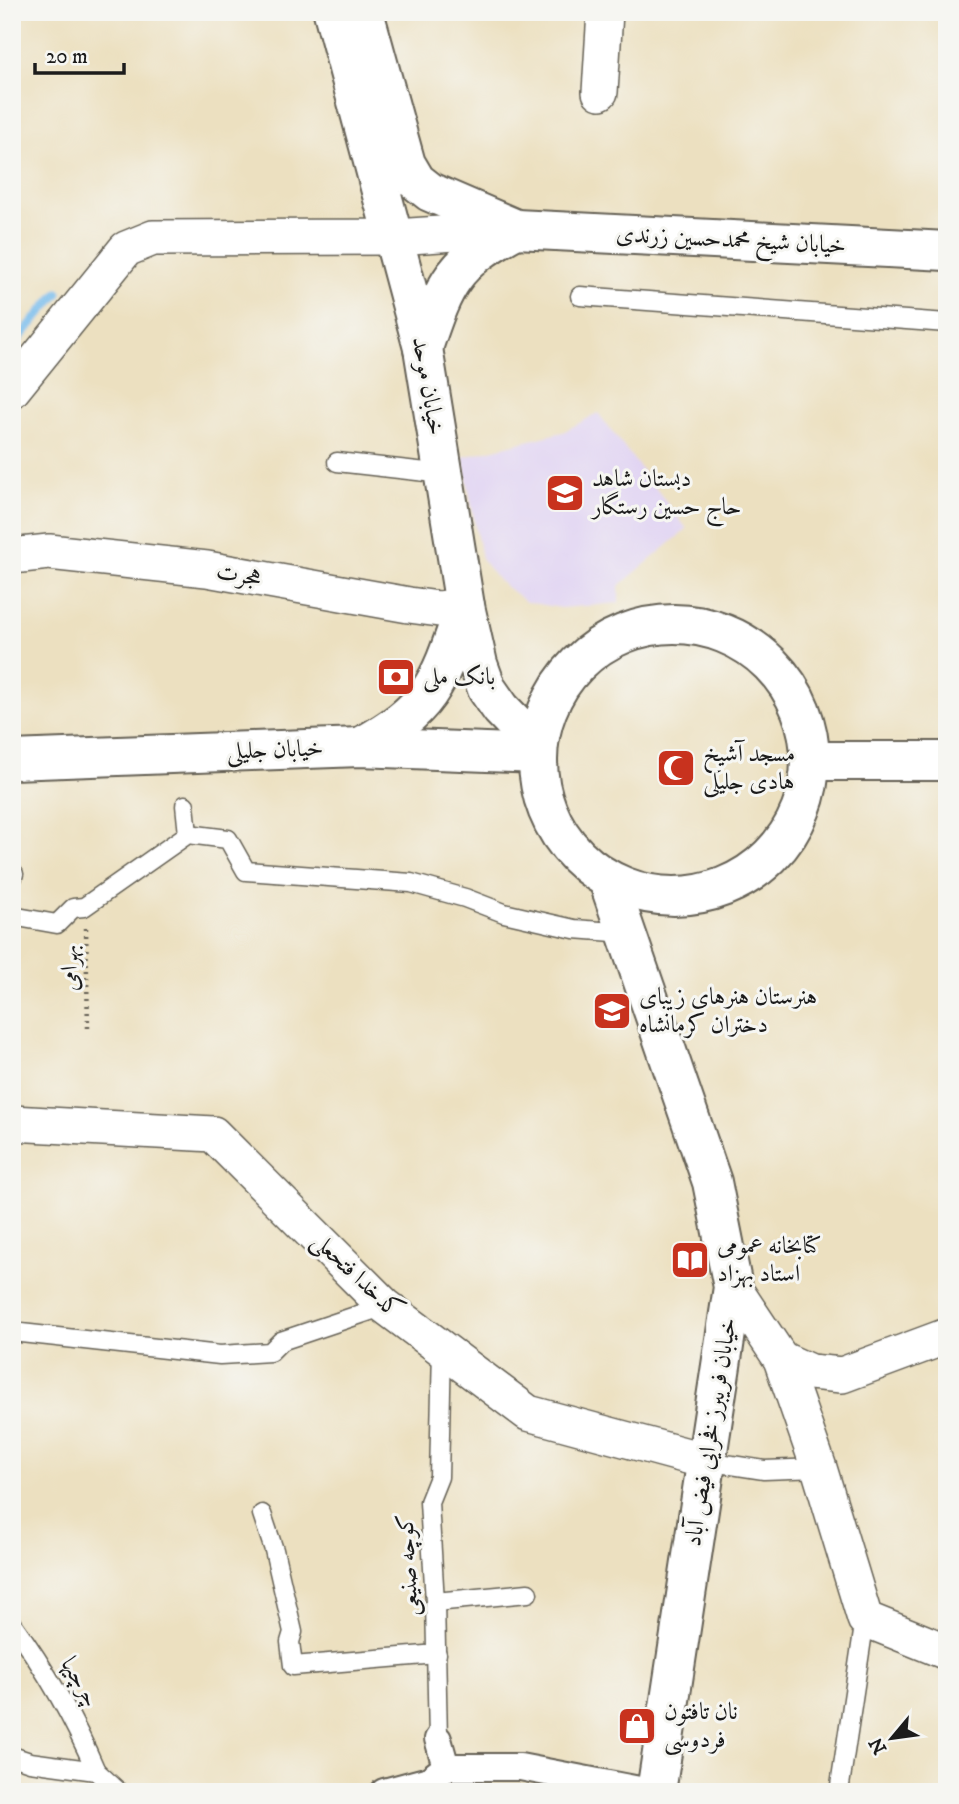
<svg xmlns="http://www.w3.org/2000/svg" width="959" height="1804" font-family="'IM FELL DW Pica',Amiri,serif">
<rect width="100%" height="100%" fill="#f6f6f2"/>
<filter id="ink" filterUnits="userSpaceOnUse"><feTurbulence type="fractalNoise" baseFrequency=".0143" numOctaves="2"/><feDisplacementMap in="SourceGraphic" scale="14" xChannelSelector="R" yChannelSelector="G"/><feConvolveMatrix kernelMatrix="1 2 1 2 8 2 1 2 1" color-interpolation-filters="sRGB"/></filter>
<filter id="wash" filterUnits="userSpaceOnUse"><feTurbulence type="fractalNoise" baseFrequency=".00686" numOctaves="4" result="noise"/><feDisplacementMap in="SourceGraphic" scale="28" xChannelSelector="R" yChannelSelector="G"/><feGaussianBlur stdDeviation="1.57" result="paint"/><feColorMatrix in="noise" values="0 0 0 0 0 0 0 0 0 0 0 0 0 0 0 0 0 1.4 0 .05"/><feComposite in="paint" operator="in"/></filter>
<g filter="url(#wash)">
<rect width="100%" height="100%" fill="#ece0c0"/>
<path fill="#e1d4f3" d="M598,413L687,529L619,586V603L561,608L526,602L499,581L481,558L463,457L563,432Z"/>
<g fill="none" stroke-linecap="round" stroke-linejoin="round">
<path stroke="#76bbec" stroke-width="9" d="M12,346L58,293"/>
</g>
</g>
<g filter="url(#ink)">
<g fill="none" stroke-linecap="round" stroke-linejoin="round">
<g stroke="#656155" stroke-width="21">
<g id="service">
<path d="M580,296L947,323"/>
<path d="M337,462L444,474"/>
<path d="M185,805L188,834"/>
<path d="M12,879L14,874"/>
<path d="M12,916L57,924L73,908L84,907L188,834L228,839L246,871L411,883L465,898L504,913L574,929L627,933"/>
<path d="M12,1332L220,1355L270,1352L281,1341L385,1306"/>
<path d="M706,1461L764,1470L819,1468"/>
<path d="M262,1514L274,1550L293,1632L290,1642L293,1666L437,1654"/>
<path d="M435,1602L528,1593"/>
<path d="M12,1623C46,1670 73,1717 96,1771"/>
<path d="M438,1739L435,1602L429,1502L439,1477L442,1349"/>
<path d="M12,1756L30,1762L96,1771L119,1792"/>
<path d="M839,1792L865,1619"/>
</g>
</g>
<g stroke="#656155" stroke-width="30">
<g id="pedestrian">
<path d="M438,1739L446,1767"/>
<path d="M384,1792L429,1780L446,1767H520L650,1792"/>
</g>
</g>
<g stroke="#656155" stroke-width="38">
<g id="minor">
<path d="M600,92L605,12"/>
<path d="M12,390L126,249L153,238L395,237L516,229"/>
<path d="M12,556L49,552L207,569L409,605L439,609L465,606"/>
<path d="M12,1123L213,1134L385,1306L528,1413L706,1461"/>
<path d="M733,1287L781,1359L819,1468L865,1619L947,1652"/>
<path d="M781,1359L810,1372L842,1375L947,1336"/>
</g>
</g>
<g stroke="#656155" stroke-width="42">
<path id="tertiary" d="M608,880L712,1182L733,1287L656,1792"/>
</g>
<g stroke="#656155" stroke-width="42">
<g id="secondary">
<path d="M333,12L423,348L465,606L478,664L487,689L501,709L538,747"/>
<path d="M364,12L406,164L416,181L430,192L516,229L947,251"/>
<path d="M423,348C445,282 453,263 516,229"/>
<circle cx="674" cy="760" r="136"/>
<path d="M360,747C433,708 439,682 465,606"/>
<path d="M12,760L360,747L538,754"/>
<path d="M811,761H947"/>
</g>
</g>
<path stroke="#656155" stroke-width="4.5" stroke-dasharray="2 5" stroke-linecap="butt" d="M86,928L88,1028"/>
<use href="#service" stroke="#fff" stroke-width="18"/>
<use href="#pedestrian" stroke="#fff" stroke-width="26"/>
<use href="#minor" stroke="#fff" stroke-width="35"/>
<use href="#tertiary" stroke="#fff" stroke-width="38"/>
<use href="#secondary" stroke="#fff" stroke-width="38"/>
</g>
</g>
<defs>
<g id="school-square" transform="scale(2.0125)"><rect x="-9" y="-9" width="18" height="18" rx="4" fill="#c8321e" stroke="#f6f6f2"/><path d="M0-5L7-2L0 1L-7-2ZM-4 1L0 2.5L4 1V4Q0 6-4 4Z" fill="#fff"/></g>
<g id="bank-square" transform="scale(2.0125)"><rect x="-9" y="-9" width="18" height="18" rx="4" fill="#c8321e" stroke="#f6f6f2"/><path d="M-6-4H6V4H-6ZM0-2.3a2.3 2.3 0 1 0 0 4.6a2.3 2.3 0 1 0 0-4.6Z" fill="#fff"/></g>
<g id="mosque-square" transform="scale(2.0125)"><rect x="-9" y="-9" width="18" height="18" rx="4" fill="#c8321e" stroke="#f6f6f2"/><path d="M3.5-4.9A6 6 0 1 0 3.5 4.9A5 5 0 1 1 3.5-4.9Z" fill="#fff"/></g>
<g id="library-square" transform="scale(2.0125)"><rect x="-9" y="-9" width="18" height="18" rx="4" fill="#c8321e" stroke="#f6f6f2"/><path d="M-6-4Q-3-5.5-.7-3.5V5Q-3 3-6 4ZM6-4Q3-5.5 .7-3.5V5Q3 3 6 4Z" fill="#fff"/></g>
<g id="shop-square" transform="scale(2.0125)"><rect x="-9" y="-9" width="18" height="18" rx="4" fill="#c8321e" stroke="#f6f6f2"/><path d="M-5-2.5h2.3a2.7 3.5 0 0 1 5.4 0H5L5.5 6h-11ZM-1.5-2.5h3a1.5 2.3 0 0 0-3 0Z" fill="#fff"/></g>
</defs>
<g fill-rule="evenodd">
<use href="#school-square" x="565" y="493"/>
<use href="#bank-square" x="396" y="677"/>
<use href="#mosque-square" x="676" y="768"/>
<use href="#school-square" x="612" y="1011"/>
<use href="#library-square" x="690" y="1260"/>
<use href="#shop-square" x="637" y="1726"/>
</g>
<g text-anchor="middle" dominant-baseline="central" stroke-width="6" stroke-linejoin="round" paint-order="stroke">
<g font-size="24" fill="#1c1c1c" stroke="#f6f6f2">
<text transform="translate(731 240) rotate(3)">خیابان شیخ محمدحسین زرندی</text>
<text transform="translate(428 386) rotate(80)">خیابان موحد</text>
<text transform="translate(239 575) rotate(10)">هجرت</text>
<text transform="translate(275 750) rotate(-2)">خیابان جلیلی</text>
<text transform="translate(70 968) rotate(-91)">بهرامی</text>
<text transform="translate(357 1276) rotate(43)">کدخدا فتحعلی</text>
<text transform="translate(711 1432) rotate(-81)">خیابان فریبرز فخرایی فیض آباد</text>
<text transform="translate(408 1565) rotate(-93)">کوچه صنیعی</text>
<text transform="translate(80 1682) rotate(60)">چرچیها</text>
</g>
<g font-size="24" fill="#1c1c1c" stroke="#f6f6f2" text-anchor="start">
<text x="592" y="479">دبستان شاهد<tspan x="592" dy="28">حاج حسین رستگار</tspan></text>
<text x="423" y="677">بانک ملی</text>
<text x="703" y="754">مسجد آشیخ<tspan x="703" dy="28">هادی جلیلی</tspan></text>
<text x="639" y="997">هنرستان هنرهای زیبای<tspan x="639" dy="28">دختران کرمانشاه</tspan></text>
<text x="717" y="1246">کتابخانه عمومی<tspan x="717" dy="28">استاد بهزاد</tspan></text>
<text x="664" y="1712">نان تافتون<tspan x="664" dy="28">فردوسی</tspan></text>
</g>
</g>
<rect width="959" height="1804" fill="none" stroke="#f6f6f2" stroke-width="42"/>
<g transform="translate(892 1738) rotate(241)" stroke="#f6f6f2" stroke-width="5" paint-order="stroke">
<path d="M0-5L12 26L0 18L-12 26Z" fill="#1c1c1c"/>
<text y="-10" font-size="19" font-weight="bold" text-anchor="middle" fill="#1c1c1c">N</text>
</g>
<path d="M35 63v10h89v-10" fill="none" stroke="#1c1c1c" stroke-width="3.5"/>
<text x="46" y="63" font-size="21" fill="#1c1c1c" stroke="#f6f6f2" stroke-width="5" paint-order="stroke">20 m</text>
</svg>
